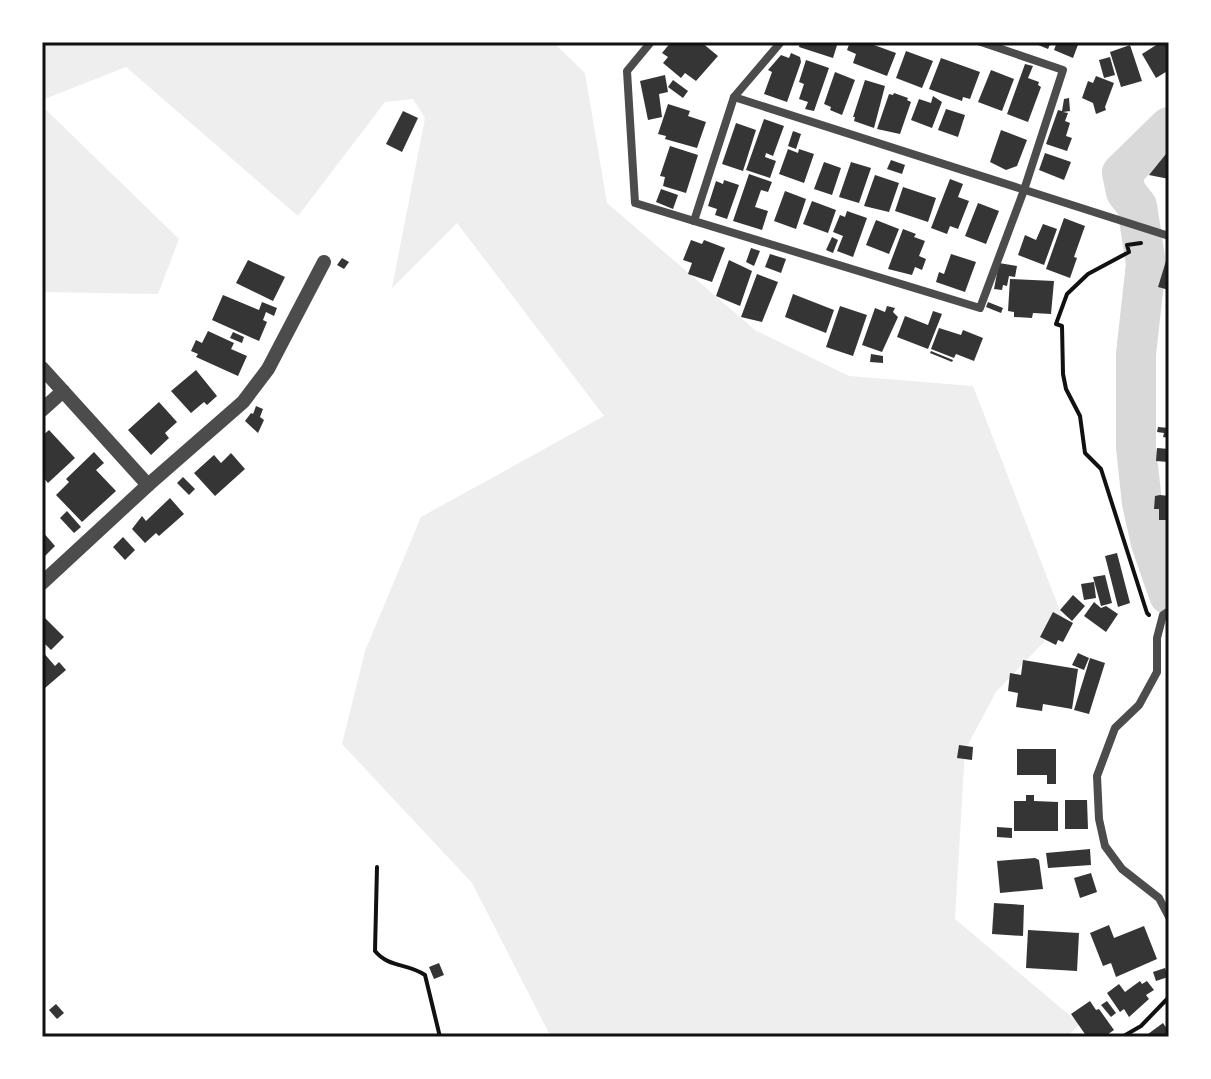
<svg xmlns="http://www.w3.org/2000/svg" width="1211" height="1079" font-family="'IBM Plex Sans',sans-serif">
<rect width="100%" height="100%" fill="#fff"/>
<g fill="#eee">
<path d="M42,42H553L585,73L607,203L755,330L849,376L973,386L1064,621L996,692L965,750L955,919L1080,1024L1066,1037H551L472,883L342,744L365,651L421,517L604,416L457,223L392,288L425,118L413,99L385,102L298,216L126,67L42,100Z"/>
<path d="M42,106L179,239L158,294L42,292Z"/>
</g>
<g fill="none" stroke-linecap="round" stroke-linejoin="round">
<path stroke="#d9d9d9" stroke-width="40" d="M1169,127L1122,173L1126,192L1137,206L1146,264L1136,354V447L1142,503L1151,543L1169,595"/>
</g>
<g fill="#353535">
<path d="M671,42H701L718,56L696,81L685,73L681,78L663,63L668,57L662,53Z"/>
<path d="M800,42H838L833,58L799,47Z"/>
<path d="M850,42H875L874,45L896,53L887,76L853,63L856,54L847,50Z"/>
<path d="M1031,42H1051L1048,49Z"/>
<path d="M1057,42H1079L1073,58L1054,50Z"/>
<path d="M1161,42L1169,43V70L1156,78L1142,54Z"/>
<path d="M1130,45L1142,81L1121,87L1110,52Z"/>
<path d="M906,51L933,61L922,88L896,78Z"/>
<path d="M791,53L800,57L801,62L787,102L764,94L772,72L768,70L781,55L789,58Z"/>
<path d="M1110,57L1115,75L1104,78L1099,60Z"/>
<path d="M941,58L980,72L970,99L963,97L962,101L929,89Z"/>
<path d="M806,60L829,68L814,111L805,109L808,102L799,99L804,84L799,82Z"/>
<path d="M1025,64L1033,66L1028,78L1039,82L1038,85L1041,87L1028,122L1007,114Z"/>
<path d="M991,70L1014,79L1002,111L978,102Z"/>
<path d="M835,72L855,80L842,115L830,110L831,107L824,104Z"/>
<path d="M665,75L668,92L659,94L662,117L648,120L640,81Z"/>
<path d="M1096,76L1114,83L1105,107L1106,110L1096,114L1093,103L1082,98L1088,81L1093,83Z"/>
<path d="M673,80L688,91L683,98L668,87Z"/>
<path d="M865,80L885,86L874,128L854,121L855,117H853Z"/>
<path d="M894,93L908,98L907,100L911,102L900,134L877,129L889,94L893,95Z"/>
<path d="M933,96L942,102L932,128L911,120L919,99L931,103Z"/>
<path d="M1069,98L1070,111L1063,112L1068,113L1065,121L1070,123L1066,136L1072,138L1067,151L1046,144L1058,110L1062,111L1064,99Z"/>
<path d="M668,104L690,111L688,116L706,122L697,148L665,139L666,136L658,134Z"/>
<path d="M946,109L965,115L958,137L938,130Z"/>
<path d="M403,111L418,118L402,152L386,144Z"/>
<path d="M764,119L784,126L773,156L766,153L765,157L776,161L770,178L746,170Z"/>
<path d="M736,123L756,130L743,171L722,164Z"/>
<path d="M1001,130L1027,140L1017,166L1006,170L990,162Z"/>
<path d="M793,131L801,134L796,149L788,146Z"/>
<path d="M670,146L698,155L686,193L663,186L665,177L660,176Z"/>
<path d="M788,149L798,153L799,149L814,154L804,183L779,174Z"/>
<path d="M1045,153L1071,162L1064,180L1039,170Z"/>
<path d="M1166,154H1169V179L1149,175Z"/>
<path d="M891,160L905,165L902,174L887,169Z"/>
<path d="M824,162L841,168L832,195L814,189Z"/>
<path d="M851,162L871,168L859,203L839,197Z"/>
<path d="M749,174L772,182L768,192L761,190L755,207L768,211L762,230L733,221Z"/>
<path d="M875,175L899,183L889,212L864,206Z"/>
<path d="M950,179L963,184L958,197L969,201L958,229L950,226L947,234L931,228Z"/>
<path d="M724,180L739,185L727,219L715,215L717,209L708,206L716,181L723,184Z"/>
<path d="M903,187L936,198L928,222L895,211Z"/>
<path d="M661,189L678,195L673,209L656,202Z"/>
<path d="M785,191L806,199L796,229L774,221Z"/>
<path d="M812,201L836,210L828,233L803,224Z"/>
<path d="M978,203L999,211L986,244L965,236Z"/>
<path d="M847,211L867,218L853,257L837,251L843,236L833,232L840,215L845,217Z"/>
<path d="M1064,218L1085,226L1074,257L1077,258L1070,278L1046,269Z"/>
<path d="M876,220L899,229L889,254L866,245Z"/>
<path d="M1043,224L1057,229L1044,265L1018,255L1025,235L1036,240Z"/>
<path d="M903,229L916,234L914,237L925,241L919,256L926,259L922,270L915,267L912,275L888,269Z"/>
<path d="M832,237L838,240L833,253L826,250Z"/>
<path d="M691,240L702,244L704,240L725,248L712,282L688,274L692,263L683,260Z"/>
<path d="M751,248L760,251L754,266L746,262Z"/>
<path d="M770,254L786,259L781,273L765,267Z"/>
<path d="M951,254L976,262L965,292L936,282L939,272L944,274Z"/>
<path d="M342,258L349,262L344,269L337,265Z"/>
<path d="M248,260L285,277L273,301L236,283Z"/>
<path d="M729,260L752,271L740,306L716,296Z"/>
<path d="M1166,261L1169,262V290L1158,287Z"/>
<path d="M999,263L1017,266L1015,277L1009,276L1007,286L1003,285L1002,290L994,289Z"/>
<path d="M757,274L778,282L762,322L741,317Z"/>
<path d="M1010,279L1054,281L1051,314L1033,313L1032,318L1014,317V312L1008,311Z"/>
<path d="M793,294L834,310L826,333L785,317Z"/>
<path d="M223,295L259,310L262,302L277,308L274,316L266,312L263,320L267,322L259,341L212,320Z"/>
<path d="M988,302L1003,308L1001,313L986,307Z"/>
<path d="M840,306L867,315L853,356L826,347Z"/>
<path d="M887,306L895,308L893,312L898,317L882,352L862,345L875,308L885,312Z"/>
<path d="M933,311L942,314L928,349L897,337L905,316L928,325Z"/>
<path d="M939,328L961,335L963,330L983,338L974,361L956,354L954,358L931,349Z"/>
<path d="M208,331L234,343L231,349L247,356L238,376L196,357L198,354L191,351L196,340L202,343Z"/>
<path d="M233,332L244,337L242,343L230,338Z"/>
<path d="M931,351L953,360L952,362L930,353Z"/>
<path d="M871,354L883,356V363L870,362Z"/>
<path d="M196,370L217,396L207,405L204,402L191,413L171,391Z"/>
<path d="M159,402L177,422L165,433L169,438L151,455L128,430Z"/>
<path d="M256,406L263,409L260,417L264,420L258,433L245,421L251,413L253,414Z"/>
<path d="M1158,427L1169,428V438L1163,437L1164,433L1157,432Z"/>
<path d="M49,430L75,458L48,483L42,476V436Z"/>
<path d="M1157,448L1169,449V462L1156,461Z"/>
<path d="M94,452L104,463L96,470L116,491L82,522L56,495L69,482L66,479Z"/>
<path d="M231,453L245,469L215,496L194,473L214,455L221,463Z"/>
<path d="M183,477L195,489L189,495L177,483Z"/>
<path d="M1160,495L1169,496V520H1159V509H1154L1155,496Z"/>
<path d="M170,498L184,514L159,536L156,533L145,543L132,529L142,516L146,521Z"/>
<path d="M67,511L81,527L74,533L60,518Z"/>
<path d="M42,531L55,546L42,559Z"/>
<path d="M123,537L135,550L125,560L113,547Z"/>
<path d="M1117,553L1130,603L1118,607L1105,556Z"/>
<path d="M1105,575L1112,603L1101,606L1093,577Z"/>
<path d="M1094,582L1096,598L1084,600L1081,584Z"/>
<path d="M1073,595L1085,606L1072,621L1060,610Z"/>
<path d="M1094,602L1101,608L1106,606L1118,614L1106,632L1084,616Z"/>
<path d="M1053,612L1073,623L1063,642L1058,640L1056,645L1040,637Z"/>
<path d="M42,615L64,637L51,650L42,641Z"/>
<path d="M42,651L55,666L59,662L66,670L45,688L42,684Z"/>
<path d="M1078,653L1089,658L1084,670L1072,665Z"/>
<path d="M1090,658L1105,663L1089,714L1074,710Z"/>
<path d="M1023,660L1078,669L1072,709L1043,704L1042,711L1016,707L1018,693L1008,691L1010,673L1021,675Z"/>
<path d="M959,745L973,747L972,760L957,758Z"/>
<path d="M1017,749H1056V784H1047V775H1017Z"/>
<path d="M1026,795H1034V801L1058,802V831H1014V801H1026Z"/>
<path d="M1065,800H1087L1088,829H1065Z"/>
<path d="M997,827L1012,828V838L997,837Z"/>
<path d="M1090,849L1091,865L1048,868L1046,853Z"/>
<path d="M1035,858L1039,860L1043,889L1000,893L997,861Z"/>
<path d="M1091,873L1097,892L1080,898L1074,878Z"/>
<path d="M994,903L1024,905L1023,936L992,934Z"/>
<path d="M1109,925L1114,938L1144,926L1157,959L1116,977L1111,963L1103,966L1090,933Z"/>
<path d="M1028,930L1079,933L1077,971L1026,968Z"/>
<path d="M439,963L444,975L434,979L429,967Z"/>
<path d="M1165,968L1168,977L1156,981L1153,972Z"/>
<path d="M1140,981L1142,984L1147,981L1154,990L1146,995L1149,999L1129,1017L1124,1009L1120,1012L1107,993L1119,984L1125,992Z"/>
<path d="M1090,1001L1096,1010L1099,1009L1114,1030L1104,1037H1087L1071,1014Z"/>
<path d="M1107,1001L1116,1013L1111,1017L1101,1005Z"/>
<path d="M56,1004L64,1013L57,1019L49,1010Z"/>
<path d="M1163,1023L1169,1032V1037H1150L1148,1034Z"/>
</g>
<g fill="none" stroke-linecap="round" stroke-linejoin="round">
<g stroke="#111" stroke-width="4">
<path d="M1141,243L1127,245L1129,252L1088,274L1067,294L1056,324L1062,326L1063,374L1066,389L1080,416L1085,453L1101,469L1147,613L1149,615"/>
<path d="M377,867L375,951C389,968 407,963 425,975L440,1037"/>
<path d="M1122,1037L1141,1026L1169,997"/>
</g>
<g stroke="#4c4c4c" stroke-width="8">
<path d="M651,42L627,71L635,203L980,308L1024,190L1063,70L981,42"/>
<path d="M734,97L1169,236"/>
<path d="M694,221L734,97L781,42"/>
<path d="M1169,611L1163,615L1157,638V672L1139,705L1115,728L1097,776L1099,819L1105,846L1122,869L1159,898L1169,917"/>
</g>
<g stroke="#4c4c4c" stroke-width="14">
<path d="M42,368L148,485"/>
<path d="M42,410L63,391"/>
<path d="M42,583L148,485L243,402L268,369L324,262"/>
</g>
</g>
<rect width="1211" height="1079" fill="none" stroke="#ffffff" stroke-width="88"/>
<rect x="44" y="44" width="1123" height="991" fill="none" stroke="#111" stroke-width="3"/>
</svg>
